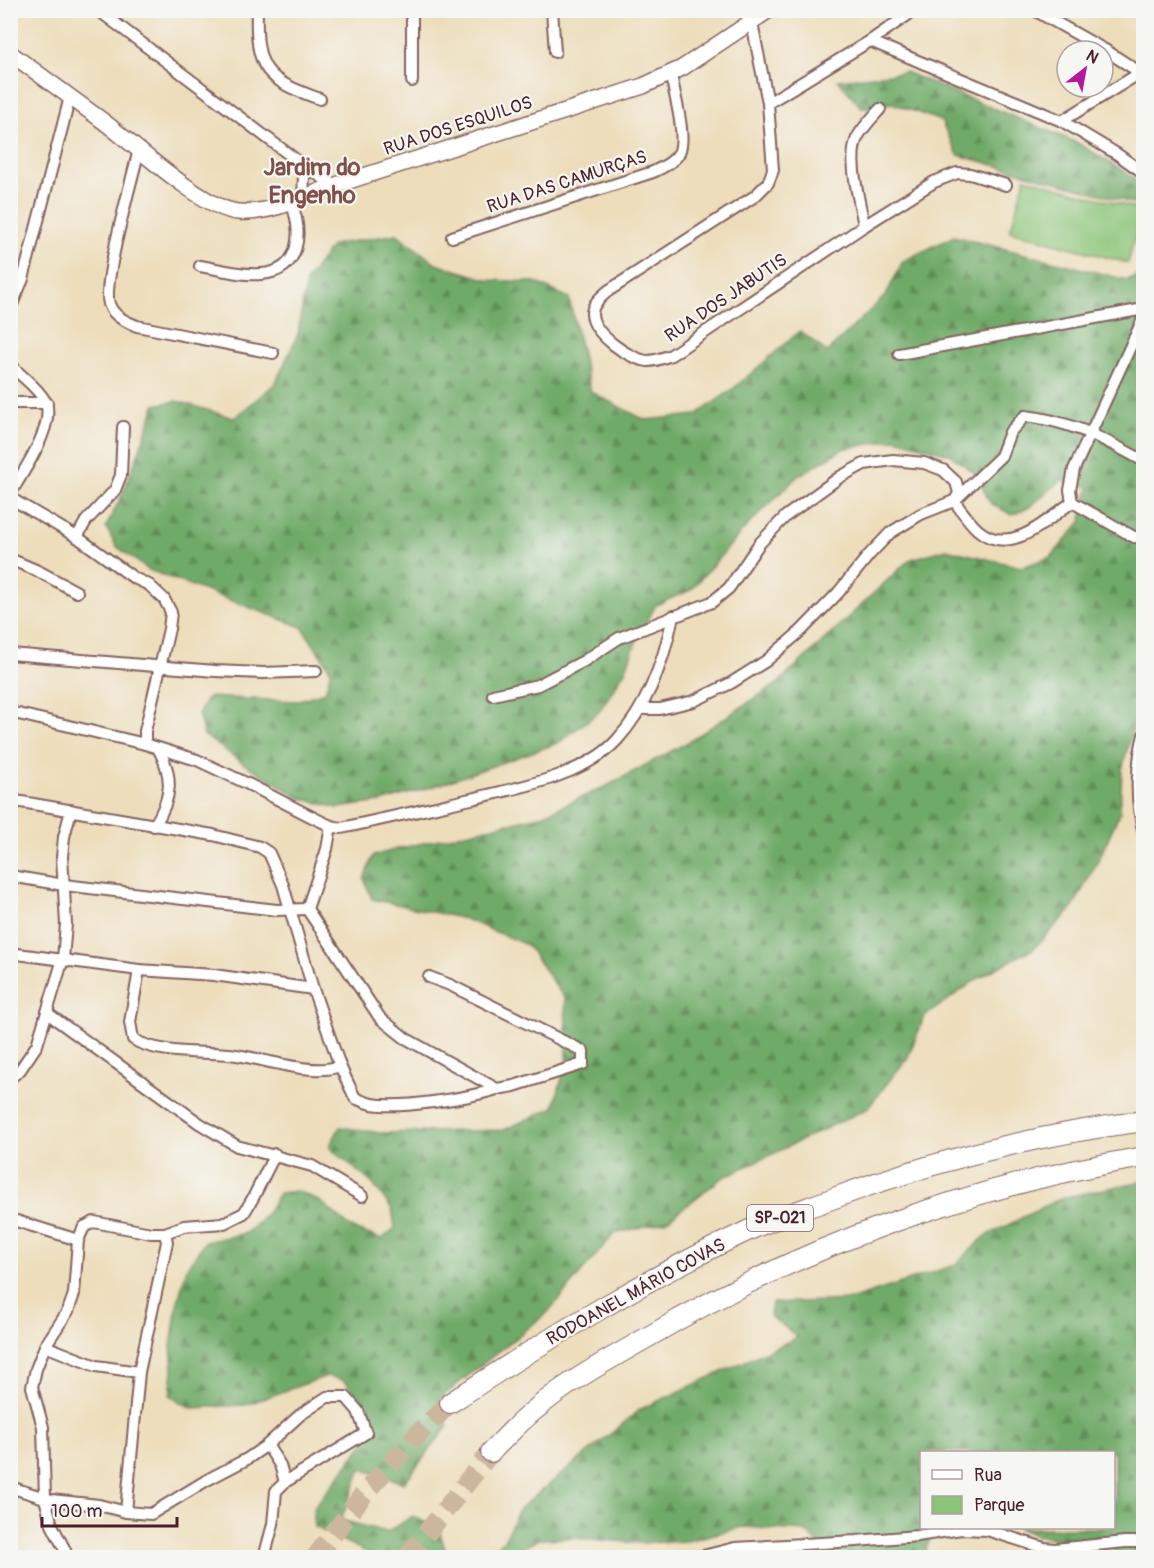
<svg xmlns="http://www.w3.org/2000/svg" width="1154" height="1568" font-family="Pangolin,sans-serif">
<defs>
<pattern id="forest-firs" width="22" height="20" patternUnits="userSpaceOnUse" patternTransform="scale(1.5)"><rect width="22" height="20" fill="#70aa68"/><path d="M5 1l3.5 6h-7zM16 11l3.5 6h-7z" fill="#5e8a56"/></pattern>
</defs>
<rect width="100%" height="100%" fill="#f6f6f2"/>
<filter id="ink" filterUnits="userSpaceOnUse"><feTurbulence type="fractalNoise" baseFrequency=".0167" numOctaves="2"/><feDisplacementMap in="SourceGraphic" scale="12" xChannelSelector="R" yChannelSelector="G"/><feConvolveMatrix kernelMatrix="1 2 1 2 8 2 1 2 1" color-interpolation-filters="sRGB"/></filter>
<filter id="wash" filterUnits="userSpaceOnUse"><feTurbulence type="fractalNoise" baseFrequency=".008" numOctaves="4" result="noise"/><feDisplacementMap in="SourceGraphic" scale="24" xChannelSelector="R" yChannelSelector="G"/><feGaussianBlur stdDeviation="1.35" result="paint"/><feColorMatrix in="noise" values="0 0 0 0 0 0 0 0 0 0 0 0 0 0 0 0 0 1.4 0 .05"/><feComposite in="paint" operator="in"/></filter>
<g filter="url(#wash)">
<rect width="100%" height="100%" fill="#edddbb"/>
<path fill="#8bc478" stroke="#6a7252" stroke-width="1.5" d="M1025,178L1142,210L1128,263L1010,231Z"/>
<g fill="url(#forest-firs)" stroke="#5d644a" stroke-width="1.5">
<path d="M905,72L1078,143L1133,177L1143,193V206L958,155L941,121L892,103L862,108L838,80Z"/>
<path d="M397,234L436,264L489,280L535,282L569,298L591,392L645,420L696,415L733,389L800,331L827,352L886,295L903,261L954,236L1127,280L1143,274V702L1137,715L1122,769L1120,812L1099,859L1072,909L1033,949L980,977L924,1017L908,1057L867,1109L722,1178L666,1221L614,1234L548,1312L439,1399L448,1426L404,1483L361,1469L341,1520L387,1532L413,1516L439,1529L447,1556L462,1557H376L315,1527L313,1509L372,1433L370,1408L343,1380L327,1376L245,1405L192,1408L170,1396L173,1370L171,1346L177,1305L187,1267L205,1242L246,1233L268,1212L279,1193L297,1191L321,1202L353,1229L382,1239L395,1228L392,1209L372,1183L329,1147L340,1127L382,1133L504,1130L554,1107L567,1059L565,999L527,945L465,919L372,899L364,879L373,856L397,849L540,816L607,786L688,742L777,684L909,560L946,549L1021,567L1051,557L1081,522L1089,487L1062,480L1028,508L1012,515L990,503L976,474L949,454L896,439L843,449L798,476L748,525L691,590L656,605L637,640L625,671L599,712L558,743L441,784L381,802L338,808L300,798L241,762L204,735L198,714L208,697L296,701L325,692L331,671L302,627L149,570L116,546L106,527C127,488 141,447 155,405L177,401L234,418L275,384L298,334L306,281L332,245Z"/>
<path d="M1143,1181V1557H1122L1114,1549L1035,1535L1018,1528H1114V1452H922V1528H934L923,1557H832L805,1531L742,1527L687,1541L642,1543L573,1538L539,1539L505,1557L485,1558L504,1540L519,1509L641,1409L798,1337L770,1316L772,1303L850,1300L955,1265L984,1237L1061,1198Z"/>
</g>
</g>
<g filter="url(#ink)">
<g fill="none" stroke-linecap="round" stroke-linejoin="round">
<g stroke="#ccb79e" stroke-width="20" stroke-dasharray="20 10" stroke-linecap="butt">
<path d="M315,1558L366,1491L422,1430L450,1403"/>
<path d="M407,1558L491,1452"/>
</g>
<g stroke="#83625d" stroke-width="14">
<g id="street">
<path d="M98,10L299,162L335,186"/>
<path d="M257,10C255,70 266,80 320,99"/>
<path d="M412,10V81"/>
<path d="M552,10L555,52"/>
<path d="M1034,10L1105,50L1144,75"/>
<path d="M752,23L768,103L773,170L768,183L755,196L608,291C601,297 592,304 592,314C593,334 630,360 648,361C656,361 663,358 671,355L864,226L934,182L957,173L970,174L1006,185"/>
<path d="M870,41L1062,121L1117,154L1144,173"/>
<path d="M768,103L870,41L915,10"/>
<path d="M1062,121L1140,73"/>
<path d="M139,149C133,177 102,282 109,304C114,317 125,321 137,326L273,353"/>
<path d="M299,162L304,176L303,197"/>
<path d="M864,226C860,202 847,160 857,138C863,127 872,118 880,109"/>
<path d="M452,237L653,172C662,168 674,162 679,153C687,137 674,93 671,75"/>
<path d="M200,266C219,269 241,276 261,274C301,272 303,232 291,202"/>
<path d="M10,309L23,279L70,97"/>
<path d="M1144,317L1074,469L1070,490L1072,502L1134,537L1144,538"/>
<path d="M899,354L1144,309"/>
<path d="M10,364C21,377 36,385 45,401C57,423 22,474 10,494"/>
<path d="M10,403H47"/>
<path d="M10,498L77,537L134,578L149,585L164,599L171,612L169,629L145,731V744"/>
<path d="M954,501C962,511 969,522 978,530C1010,557 1046,521 1072,502"/>
<path d="M77,537L86,521L115,490L121,475L123,427"/>
<path d="M10,559L38,571L77,592"/>
<path d="M10,654L215,671L263,673L316,671"/>
<path d="M493,695L538,685L584,661L619,638L712,602L729,588L759,544L786,516L840,477L864,464L893,460L924,463L943,470L956,482L959,493L955,501"/>
<path d="M641,709H660L694,701L731,683L766,661L802,630L838,593L869,555L890,533L921,514L954,501L1001,456L1010,432L1025,416C1072,421 1103,439 1144,461"/>
<path d="M10,712L145,744L197,760L248,784L314,818L331,826L341,828C384,819 427,809 471,799C516,788 585,776 617,740C648,706 664,661 673,616"/>
<path d="M1144,735C1136,765 1135,803 1144,833"/>
<path d="M10,800L213,835L260,847L269,853L283,885L313,989L340,1066L355,1098C360,1100 366,1103 372,1104C402,1109 468,1098 497,1089"/>
<path d="M154,826C172,798 174,777 158,748"/>
<path d="M331,826L327,849L307,909L380,1018L405,1038L497,1089L514,1086L583,1064V1051L450,985L429,977"/>
<path d="M10,876L64,885L277,910L307,909"/>
<path d="M10,953L139,970L214,975L313,989"/>
<path d="M139,970L130,1022L133,1039C155,1054 202,1052 229,1054C260,1057 311,1077 340,1066"/>
<path d="M47,1013L199,1123L237,1146L312,1166L362,1196"/>
<path d="M10,1078L20,1070L37,1045L63,959L66,924L62,857L64,837L71,810"/>
<path d="M10,1219L78,1240"/>
<path d="M45,1346L96,1366L139,1372"/>
<path d="M10,1487L51,1500L99,1505L126,1512L151,1514L207,1480L247,1459L267,1445L280,1465L285,1482"/>
<path d="M126,1512L139,1372L167,1242L165,1233"/>
<path d="M65,1550L52,1525L45,1499L43,1427L32,1387L36,1369L45,1346L68,1311L74,1294L78,1240L84,1227L94,1222L151,1233H165L184,1226L224,1223L244,1213L253,1198L275,1154"/>
<path d="M264,1558L273,1524L276,1491L285,1482L366,1433L358,1411L346,1397H327L300,1415L267,1445"/>
<path d="M695,1558L735,1548L856,1541L917,1536L961,1529L987,1530L1044,1548L1055,1549L1125,1542H1144"/>
</g>
</g>
<g stroke="#83625d" stroke-width="18">
<path id="secondary" d="M10,53C41,76 72,98 103,121C132,143 205,210 238,212C270,214 302,198 330,187L643,86L682,68L769,10"/>
</g>
<g stroke="#83625d" stroke-width="22">
<g id="highway">
<path d="M450,1403C549,1338 651,1275 758,1226C780,1217 804,1209 826,1201C929,1162 1034,1135 1144,1121"/>
<path d="M491,1452C506,1437 520,1421 537,1408C570,1380 610,1359 648,1337C800,1247 969,1186 1144,1157"/>
</g>
</g>
<use href="#street" stroke="#fff" stroke-width="10"/>
<use href="#secondary" stroke="#fff" stroke-width="15"/>
<use href="#highway" stroke="#fff" stroke-width="20"/>
</g>
</g>
<g text-anchor="middle" dominant-baseline="central" stroke-width="4.5" stroke-linejoin="round" paint-order="stroke">
<rect fill="#f6f6f2" stroke="#7e6067" stroke-width="1.5" x="747" y="1205" width="66" height="26" rx="4.5"/>
<g font-size="16" font-weight="bold" fill="#4a1f2b">
<text x="780" y="1218">SP-021</text>
</g>
<g font-size="18" fill="#4a1f2b" stroke="#f6f6f2">
<text transform="translate(458 126) rotate(-18)">RUA DOS ESQUILOS</text>
<text transform="translate(567 182) rotate(-18)">RUA DAS CAMURÇAS</text>
<text transform="translate(726 298) rotate(-34)">RUA DOS JABUTIS</text>
<text transform="translate(636 1292) rotate(-29)">RODOANEL MÁRIO COVAS</text>
</g>
<g font-size="24" font-weight="bold" fill="#81504a" stroke="#f6f6f2">
<text x="312" y="167">Jardim do<tspan x="312" dy="28">Engenho</tspan></text>
</g>
</g>
<rect width="1154" height="1568" fill="none" stroke="#f6f6f2" stroke-width="36"/>
<rect x="920" y="1451" width="195" height="78" fill="#f6f6f2" stroke="#b1a0a2" stroke-width="1.5"/>
<rect x="932" y="1470" width="30" height="9" fill="#ffffff" stroke="#b1a0a2" stroke-width="1.5"/>
<text x="974" y="1481" font-size="18" fill="#4a1f2b">Rua</text>
<rect x="932" y="1496" width="30" height="18" fill="#8bc478" stroke="#b1a0a2" stroke-width="1.5"/>
<text x="974" y="1511" font-size="18" fill="#4a1f2b">Parque</text>
<g transform="translate(1085 69) rotate(31)"><circle r="28" fill="#f6f6f2" stroke="#b1a0a2" stroke-width="1.5"/>
<path d="M0-4.5L10 22L0 15L-10 22Z" fill="#b5179e"/>
<text y="-9" font-size="16" font-weight="bold" text-anchor="middle" fill="#4a1f2b">N</text>
</g>
<path d="M42 1517v9h135v-9" fill="none" stroke="#4a1f2b" stroke-width="3"/>
<text x="51" y="1517" font-size="18" fill="#4a1f2b" stroke="#f6f6f2" stroke-width="4.5" paint-order="stroke">100 m</text>
</svg>
